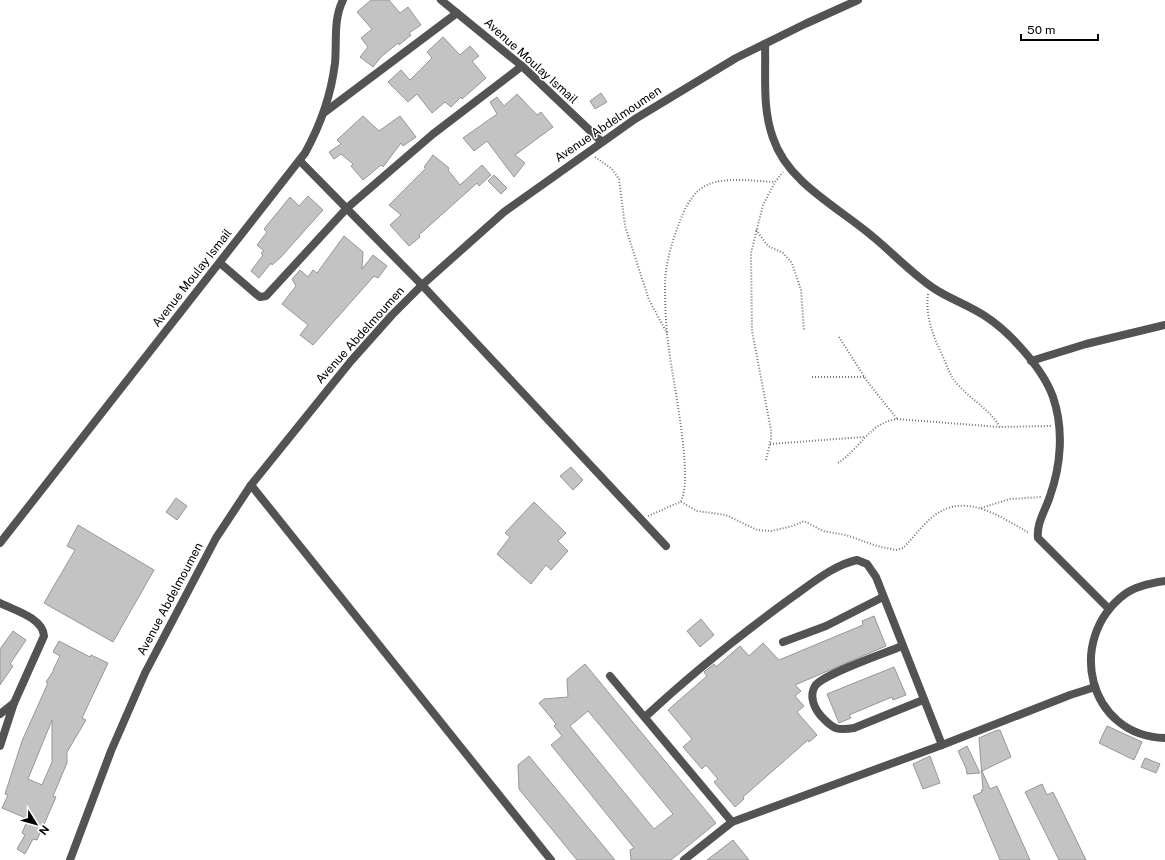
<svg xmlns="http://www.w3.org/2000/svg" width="1165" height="860" font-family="'Public Sans',sans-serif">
<rect width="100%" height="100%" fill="#fff"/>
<g fill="#c3c3c3" stroke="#979797" fill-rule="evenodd">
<path d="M371,0H389L400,13L408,7L421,25L409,33L411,35L399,45L398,43L381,57L373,67L360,57L368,47L361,38L372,29L357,12Z"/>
<path d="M443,37L460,55L470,46L479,56L472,61L486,78L462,99L461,97L451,107L445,102L432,113L417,94L408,102L388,82L401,70L410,80L432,58L427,52Z"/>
<path d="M601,93L607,102L595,109L590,101Z"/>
<path d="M517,94L537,115L541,112L553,127L515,155L525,163L514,177L487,141L474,151L463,138L497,114L490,102L497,97L504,106Z"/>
<path d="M363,116L379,131L400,116L416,137L403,146L401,143L383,167L381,165L363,180L351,166L353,164L341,154L334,159L329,152L341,144L337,140Z"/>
<path d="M433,155L449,168L448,170L460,185L482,165L491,175L479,186L477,183L419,235L420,237L409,246L390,225L401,215L389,205L426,168L424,167Z"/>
<path d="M494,175L507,188L501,194L488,181Z"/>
<path d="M308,196L323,210L281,257L272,265L271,263L259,278L251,271L263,255L261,253L264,251L257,245L267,232L264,229L290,197L299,206Z"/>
<path d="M344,236L363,252L362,269L373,255L387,266L378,278L374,276L313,345L300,335L308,325L282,304L296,286L292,279L300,270L308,277L313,270L317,273Z"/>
<path d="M571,467L583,480L573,490L560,476Z"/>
<path d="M176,498L187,506L177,520L166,512Z"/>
<path d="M534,502L566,533L558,541L568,551L551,570L546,565L531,584L497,554L510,537L505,533Z"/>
<path d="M78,525L154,570L113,642L44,603L75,550L67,546Z"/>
<path d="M874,616L886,646L795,685L801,691L795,696L804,706L797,712L817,735L809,742L808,740L743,797L744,799L735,807L714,782L718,779L706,765L702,769L683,747L692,739L668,710L707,676L704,672L714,664L716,667L740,646L749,656L763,643L779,660L863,625L862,621Z"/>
<path d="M701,619L714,635L700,647L687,631Z"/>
<path d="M13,631L26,640L10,664L13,666L0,685V649Z"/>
<path d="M59,641L90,657L91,655L108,663L82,718L86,720L67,752V763L53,796L56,797L37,840L33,839L25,854L17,849L25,835L22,833L28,819L2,808L8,795L5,794L22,741L48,683L46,682L54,670H53L60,656L53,652ZM52,720V762L42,785L28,779Z"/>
<path d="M585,664L716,823L671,860H631L630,850L634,848L551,745L562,736L554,726L556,724L539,703L544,699L568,697L567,679ZM588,711L673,814L654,829L570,726Z"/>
<path d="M894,667L906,695L893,700L892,697L849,715L851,718L839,723L827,694Z"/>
<path d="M1107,726L1142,742L1134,760L1099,743Z"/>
<path d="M1000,730L1011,757L982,771L990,789L997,786L1030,860H1000L973,796L982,792L981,790H983L979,738L995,731Z"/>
<path d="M967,746L980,773L967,774L966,768L958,751Z"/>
<path d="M529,756L615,860H577L519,789L518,765Z"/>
<path d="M930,756L940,783L923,789L913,764Z"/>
<path d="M1145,758L1160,764L1156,773L1141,767Z"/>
<path d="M1042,784L1047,795L1053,792L1086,860H1059L1025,792Z"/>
<path d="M733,840L749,860H707Z"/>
</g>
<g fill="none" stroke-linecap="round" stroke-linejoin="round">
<g stroke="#757575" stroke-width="2" stroke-dasharray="1 2" stroke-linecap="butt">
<path d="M595,157L612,169L619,179L625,226L649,300L667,333"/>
<path d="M756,230L768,246L783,253L792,263L801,290L804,331"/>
<path d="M928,294C925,318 934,338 944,359C948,369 951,378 959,386C972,400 990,410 1000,427"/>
<path d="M839,337L867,381L897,419"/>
<path d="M812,377H864"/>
<path d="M770,444L864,437"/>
<path d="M766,460L771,439V430L752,331L751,253L763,205L775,182L783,172"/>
<path d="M838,463C860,449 869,423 897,419L1000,427L1052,426"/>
<path d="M681,502L697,511L726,515L757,530L771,531L793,526L804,521L823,531L846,535L877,546L896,550L903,548C914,537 923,524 935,515C966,492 1001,517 1029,533"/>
<path d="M981,508L1010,499L1041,497"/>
<path d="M648,516L680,502C695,484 672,376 669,350C666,329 665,307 665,286C665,265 672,241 680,221C685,207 694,190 709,184C728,177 754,181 775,182"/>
</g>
<g stroke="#535353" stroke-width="8">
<path d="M441,0L522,66L602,142"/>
<path d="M765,44C766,75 762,108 773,138C788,183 838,207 872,236C892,252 916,278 938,291C953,300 970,306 985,316C1010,332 1043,369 1053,397C1064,429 1061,465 1050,496C1046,509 1036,524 1038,538L1109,609"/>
<path d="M325,112L457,13"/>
<path d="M300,161L422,285L666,546"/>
<path d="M220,263L256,294L260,297L266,296L347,208L433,134L522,66"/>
<path d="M1031,361L1086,344L1165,325"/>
<path d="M251,485L551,860"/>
<path d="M0,543L305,153C321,124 331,96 335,63C337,42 333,20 343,0"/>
<path d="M1165,581C1151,583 1136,586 1125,594C1065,639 1088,736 1165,738"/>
<path d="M0,603C14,610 43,618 44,636L14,703L0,746"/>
<path d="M783,642L826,626L883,597"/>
<path d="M902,646C886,653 823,674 815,686C809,696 814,708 821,716C833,729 837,731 854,728L923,700"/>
<path d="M610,676L732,822"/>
<path d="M0,714L14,703"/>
<path d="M645,717C691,674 740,635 791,598C810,585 833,565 857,560L867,564L876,577L942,745"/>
<path d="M70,860L111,751L145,673L216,538L251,485L351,361L392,315L422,285L504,212L635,119L736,58L805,24L858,0"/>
<path d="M684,860L732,822L942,745L1070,695L1095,687"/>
</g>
</g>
<g text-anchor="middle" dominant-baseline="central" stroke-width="3" stroke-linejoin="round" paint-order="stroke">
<g font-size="12" fill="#000" stroke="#fff">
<text transform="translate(531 61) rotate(42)">Avenue Moulay Ismail</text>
<text transform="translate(608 124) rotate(-34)">Avenue Abdelmoumen</text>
<text transform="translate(192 278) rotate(-52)">Avenue Moulay Ismail</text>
<text transform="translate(360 335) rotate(-48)">Avenue Abdelmoumen</text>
<text transform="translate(170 599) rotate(-62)">Avenue Abdelmoumen</text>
</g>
</g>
<g transform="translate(36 824) rotate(127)" stroke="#ffffff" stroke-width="3" paint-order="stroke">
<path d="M0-3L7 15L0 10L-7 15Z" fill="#000000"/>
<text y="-6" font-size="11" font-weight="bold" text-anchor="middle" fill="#000000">N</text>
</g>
<path d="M1021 34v6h77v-6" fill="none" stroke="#000000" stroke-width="2"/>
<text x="1027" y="34" font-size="12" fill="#000000" stroke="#ffffff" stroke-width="3" paint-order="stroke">50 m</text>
</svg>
